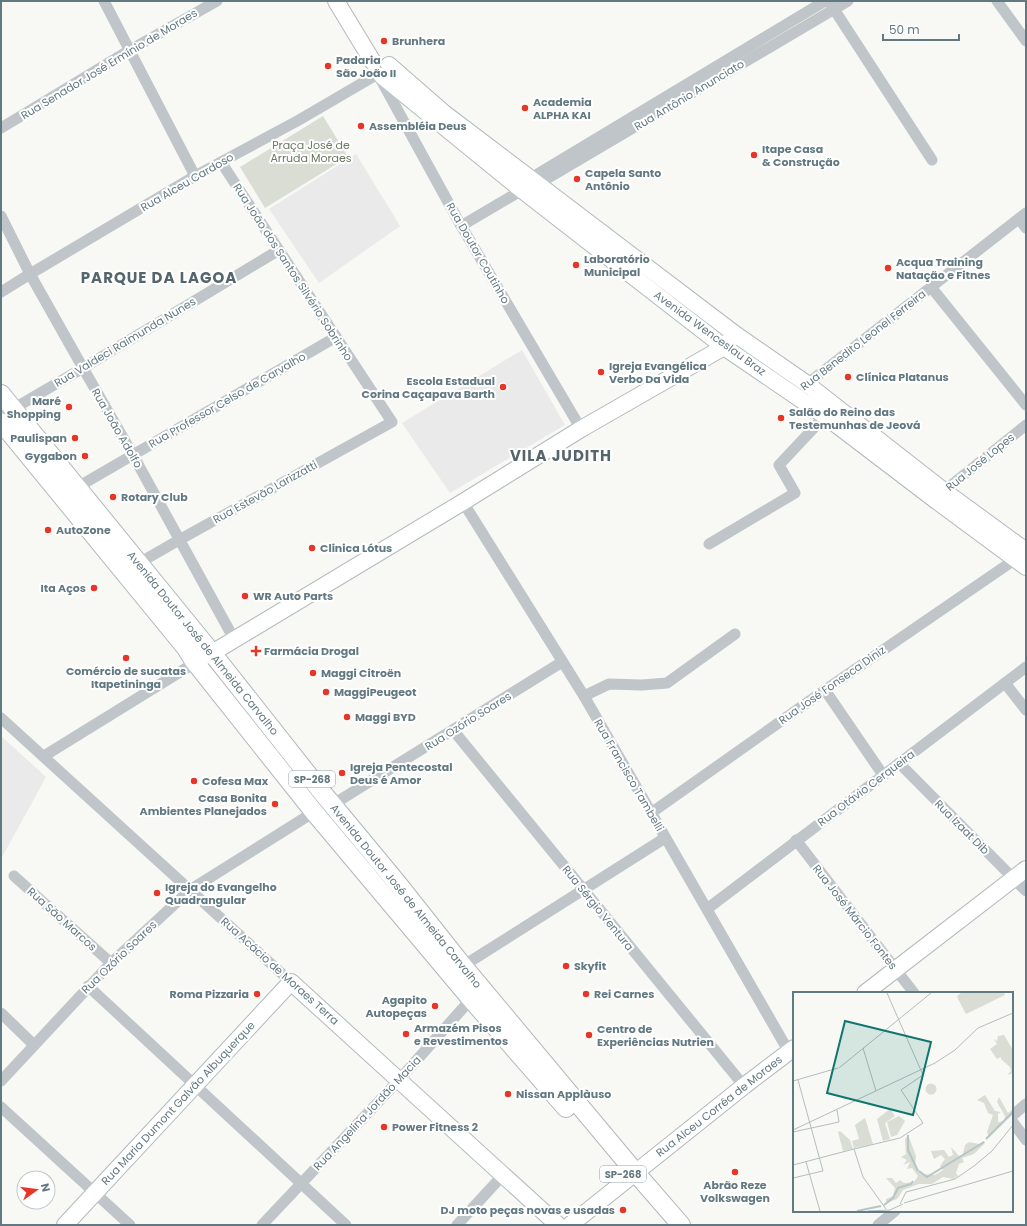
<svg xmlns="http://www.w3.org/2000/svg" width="1027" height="1226" font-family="Poppins,sans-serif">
<rect width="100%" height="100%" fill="#f8f8f5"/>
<g fill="#e9eae9">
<path d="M356,154L400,226L319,283L269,209Z"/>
<path d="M522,350L565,425L450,493L402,423Z"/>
<path d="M1,736L46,777L1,859Z"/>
</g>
<path fill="#d9ddd4" d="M323,116L348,157L265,208L240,167Z"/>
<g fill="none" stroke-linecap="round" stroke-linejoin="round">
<g stroke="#b1babd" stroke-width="18">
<g id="secondary">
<path d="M336,1L373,62"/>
<path d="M389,65L444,113L735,334L807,384L944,491L1026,551"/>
<path d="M382,76L518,187L724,347L825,416L934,499L1026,567"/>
<path d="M194,661L212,653L463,502L581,429L724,347L730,340"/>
<path d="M865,993L1026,869"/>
<path d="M65,1225L291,982L558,1225"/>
<path d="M570,1225L744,1086L794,1048"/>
</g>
</g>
<g stroke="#b0b8bb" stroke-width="20">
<g id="primary">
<path d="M1,394L216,658L321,791L398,884L463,966L635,1172L681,1225"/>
<path d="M1,422L186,648L194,661L314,812L471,999L566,1108"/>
</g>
</g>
<g stroke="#bfc5c8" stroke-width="11">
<path d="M104,1L195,176"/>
<path d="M997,1L1026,41"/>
<path d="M830,3L932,160"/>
<path d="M380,78L459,222L581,429"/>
<path d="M1,128L130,50L217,1"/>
<path d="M530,184L531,178L825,1"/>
<path d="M1,216L30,274L83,368L133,455L234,639"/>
<path d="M1019,219L1026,228"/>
<path d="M461,226L529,186L538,184L848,1"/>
<path d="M931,287L1026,405"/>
<path d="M1,292L30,274L195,176L299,120L376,75"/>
<path d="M803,387L1026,213"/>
<path d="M13,409L83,368L279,250"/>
<path d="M76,488L336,337"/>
<path d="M939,495L1026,425"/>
<path d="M463,502L584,696L789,1052"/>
<path d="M709,544L795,493L779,465L825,416"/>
<path d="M139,563L179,540L392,422L221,162"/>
<path d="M1005,683L1026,710"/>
<path d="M825,690L883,775"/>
<path d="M584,696L609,684L642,685L667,683L735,634"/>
<path d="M1,718L291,982"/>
<path d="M453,730L744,1086"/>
<path d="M44,756L188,667L194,661"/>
<path d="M899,763L1026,891"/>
<path d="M332,805L562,662"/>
<path d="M651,813L825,690L1020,556"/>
<path d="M796,840L914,993"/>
<path d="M14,876L111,963"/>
<path d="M707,909L1026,667"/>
<path d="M463,966L665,838"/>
<path d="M88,986L346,1225"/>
<path d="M1,1013L34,1045"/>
<path d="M1,1081L111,963L190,890L314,812"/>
<path d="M1,1107L130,1225"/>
<path d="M1012,1116L1026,1104"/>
<path d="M1012,1121L1026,1140"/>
<path d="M262,1225L399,1080L471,999"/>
<path d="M457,1225L503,1175"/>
<path d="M878,1225L895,1211"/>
</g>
<use href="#secondary" stroke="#fff" stroke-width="16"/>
<use href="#primary" stroke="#fff" stroke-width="18"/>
</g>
<g fill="#e73627" stroke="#fff" stroke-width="1.5">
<circle cx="384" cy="41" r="4"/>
<circle cx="328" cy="66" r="4"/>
<circle cx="525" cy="108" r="4"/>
<circle cx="361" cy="126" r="4"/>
<circle cx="754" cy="155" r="4"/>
<circle cx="577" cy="179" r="4"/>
<circle cx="576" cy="265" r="4"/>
<circle cx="888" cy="268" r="4"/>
<circle cx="601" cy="372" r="4"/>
<circle cx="848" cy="377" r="4"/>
<circle cx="503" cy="387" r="4"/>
<circle cx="69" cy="407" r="4"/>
<circle cx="781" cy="418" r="4"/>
<circle cx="75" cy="438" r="4"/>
<circle cx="85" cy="456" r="4"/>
<circle cx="113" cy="497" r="4"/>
<circle cx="48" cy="530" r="4"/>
<circle cx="312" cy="548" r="4"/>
<circle cx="94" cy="588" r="4"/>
<circle cx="245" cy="596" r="4"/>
<path d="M254 645h4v4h4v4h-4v4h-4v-4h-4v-4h4z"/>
<circle cx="126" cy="658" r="4"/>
<circle cx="313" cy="673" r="4"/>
<circle cx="326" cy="692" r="4"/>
<circle cx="347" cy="717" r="4"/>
<circle cx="342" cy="773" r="4"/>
<circle cx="194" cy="781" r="4"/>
<circle cx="275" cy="804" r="4"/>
<circle cx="157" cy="893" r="4"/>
<circle cx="566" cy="966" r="4"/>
<circle cx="257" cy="994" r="4"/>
<circle cx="586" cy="994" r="4"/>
<circle cx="435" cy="1006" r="4"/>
<circle cx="406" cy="1034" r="4"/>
<circle cx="589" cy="1035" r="4"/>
<circle cx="508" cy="1094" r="4"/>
<circle cx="384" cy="1127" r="4"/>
<circle cx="735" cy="1172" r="4"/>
<circle cx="623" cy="1210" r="4"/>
</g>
<g text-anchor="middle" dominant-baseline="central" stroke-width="4" stroke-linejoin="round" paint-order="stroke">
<g fill="#fff" stroke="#91a1a7" stroke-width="1">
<rect x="289" y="771" width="46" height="16" rx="3"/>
<rect x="600" y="1166" width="46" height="16" rx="3"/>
</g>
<g font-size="10" font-weight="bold" fill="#627981">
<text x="312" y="779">SP-268</text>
<text x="623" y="1174">SP-268</text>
</g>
<g font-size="11" font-weight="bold" fill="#627981" stroke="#fff" text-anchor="start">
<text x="392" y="41">Brunhera</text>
<text x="336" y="60">Padaria<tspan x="336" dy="13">São João II</tspan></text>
<text x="533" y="102">Academia<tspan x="533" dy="13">ALPHA KAI</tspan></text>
<text x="369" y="126">Assembléia Deus</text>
<text x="762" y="149">Itape Casa<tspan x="762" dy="13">&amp; Construção</tspan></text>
<text x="585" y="173">Capela Santo<tspan x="585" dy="13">Antônio</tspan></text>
<text x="584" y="259">Laboratório<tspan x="584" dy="13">Municipal</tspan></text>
<text x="896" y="262">Acqua Training<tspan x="896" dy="13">Natação e Fitnes</tspan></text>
<text x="609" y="366">Igreja Evangélica<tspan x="609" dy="13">Verbo Da Vida</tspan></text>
<text x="856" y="377">Clínica Platanus</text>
<text x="495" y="381" text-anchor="end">Escola Estadual<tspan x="495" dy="13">Corina Caçapava Barth</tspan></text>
<text x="61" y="401" text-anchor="end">Maré<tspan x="61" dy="13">Shopping</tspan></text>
<text x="789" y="412">Salão do Reino das<tspan x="789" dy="13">Testemunhas de Jeová</tspan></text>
<text x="67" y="438" text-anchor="end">Paulispan</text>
<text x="77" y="456" text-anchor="end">Gygabon</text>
<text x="121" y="497">Rotary Club</text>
<text x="56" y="530">AutoZone</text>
<text x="320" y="548">Clinica Lótus</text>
<text x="86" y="588" text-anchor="end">Ita Aços</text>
<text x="253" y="596">WR Auto Parts</text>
<text x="264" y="651">Farmácia Drogal</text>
<text x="126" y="671" text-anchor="middle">Comércio de sucatas<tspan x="126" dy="13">Itapetininga</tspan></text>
<text x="321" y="673">Maggi Citroën</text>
<text x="334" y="692">MaggiPeugeot</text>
<text x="355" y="717">Maggi BYD</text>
<text x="350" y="767">Igreja Pentecostal<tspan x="350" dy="13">Deus é Amor</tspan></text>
<text x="202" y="781">Cofesa Max</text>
<text x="267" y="798" text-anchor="end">Casa Bonita<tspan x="267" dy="13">Ambientes Planejados</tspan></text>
<text x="165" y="887">Igreja do Evangelho<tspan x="165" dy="13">Quadrangular</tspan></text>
<text x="574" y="966">Skyfit</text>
<text x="249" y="994" text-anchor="end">Roma Pizzaria</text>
<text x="594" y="994">Rei Carnes</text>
<text x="427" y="1000" text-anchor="end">Agapito<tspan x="427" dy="13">Autopeças</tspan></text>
<text x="414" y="1028">Armazém Pisos<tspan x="414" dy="13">e Revestimentos</tspan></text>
<text x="597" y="1029">Centro de<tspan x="597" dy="13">Experiências Nutrien</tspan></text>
<text x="516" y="1094">Nissan Applàuso</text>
<text x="392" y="1127">Power Fitness 2</text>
<text x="735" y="1185" text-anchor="middle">Abrão Reze<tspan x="735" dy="13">Volkswagen</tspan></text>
<text x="615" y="1210" text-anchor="end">DJ moto peças novas e usadas</text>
</g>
<g font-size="11" fill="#627981" stroke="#fff">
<text transform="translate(109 64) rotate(-31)">Rua Senador José Ermínio de Moraes</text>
<text transform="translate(689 95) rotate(-31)">Rua Antônio Anunciato</text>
<text transform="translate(187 182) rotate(-30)">Rua Alceu Cardoso</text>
<text transform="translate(478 253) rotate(60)">Rua Doutor Coutinho</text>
<text transform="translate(293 272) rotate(57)">Rua João dos Santos Silvério Sobrinho</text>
<text transform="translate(710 333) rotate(36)">Avenida Wenceslau Braz</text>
<text transform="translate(863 340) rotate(-38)">Rua Benedito Leonel Ferreira</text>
<text transform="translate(125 342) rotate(-31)">Rua Valdeci Raimunda Nunes</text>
<text transform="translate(227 400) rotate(-30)">Rua Professor Celso de Carvalho</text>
<text transform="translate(117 428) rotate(60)">Rua João Adolfo</text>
<text transform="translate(980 462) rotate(-39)">Rua José Lopes</text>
<text transform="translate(265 492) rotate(-29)">Rua Estevão Larizzatti</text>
<text transform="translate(203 643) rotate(51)">Avenida Doutor José de Almeida Carvalho</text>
<text transform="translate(832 685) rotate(-35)">Rua José Fonseca Diniz</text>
<text transform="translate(468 721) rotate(-32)">Rua Ozório Soares</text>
<text transform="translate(629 775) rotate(60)">Rua Francisco Tambelli</text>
<text transform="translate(866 788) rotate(-37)">Rua Otávio Cerqueira</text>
<text transform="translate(962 827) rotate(45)">Rua Izaat Dib</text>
<text transform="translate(406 896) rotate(51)">Avenida Doutor José de Almeida Carvalho</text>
<text transform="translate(598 908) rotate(51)">Rua Sérgio Ventura</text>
<text transform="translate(855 917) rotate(52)">Rua José Márcio Fontes</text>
<text transform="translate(62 919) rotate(42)">Rua São Marcos</text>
<text transform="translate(119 957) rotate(-44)">Rua Ozório Soares</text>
<text transform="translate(280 971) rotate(42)">Rua Acácio de Moraes Terra</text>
<text transform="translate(178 1103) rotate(-47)">Rua Maria Dumont Galvão Albuquerque</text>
<text transform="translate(719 1106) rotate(-38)">Rua Alceu Corrêa de Moraes</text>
<text transform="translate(367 1113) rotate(-47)">Rua Angelina Jordão Macia</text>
</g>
<g font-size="11" fill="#697962" stroke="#fff">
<text x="311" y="145">Praça José de<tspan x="311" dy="13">Arruda Moraes</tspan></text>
</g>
<g font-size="15" font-weight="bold" letter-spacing="1" fill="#55656c" stroke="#fff">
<text x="159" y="277">PARQUE DA LAGOA</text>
<text x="561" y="455">VILA JUDITH</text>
</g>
</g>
<g transform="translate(793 992)">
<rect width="220" height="220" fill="#f8f8f5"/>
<path d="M168,1H211L212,3L173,22L165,7L164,4ZM211,43L220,58V81L214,83L218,79L217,75L208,67V65L204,67L197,57L204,52L201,47L204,49L205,44ZM132.5 97a5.5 5.5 0 1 1 11 0a5.5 5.5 0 1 1-11 0ZM192,103L202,119L208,120L205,122V130L211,129L212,124L204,110L206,105L215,121L220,117V122L196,145L194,140L200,123L195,121L191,111L184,108ZM97,117L102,124L92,131L97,147L90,149L84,127ZM106,124L112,129L104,143L98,145L94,130ZM72,126L80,152L61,156L59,149L66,147L62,133ZM47,139L57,148L60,157L50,159L45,140ZM115,143L123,164L122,174L128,182L142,183L150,178L147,174L152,167L148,163L141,167L138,159L151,158L156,165L160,163L158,155L166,164L170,162L172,153L176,150L186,152L191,149L192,151L181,162L169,166L171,170L166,172L163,181L165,184L160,187L150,185L139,192H126L110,198L104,207L93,211V207L100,204L102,196L93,186H99L103,191L107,188L111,191L121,190L125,184L119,176L114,177L117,170L110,173L114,168L108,165L113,162L112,148Z" fill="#d9ddd4"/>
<path fill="none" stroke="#b6c6c8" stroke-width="2" d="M115,143V158L125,179M193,147L220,120M126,179L134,185L191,150M91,213L100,206L105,196L118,192L120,189M64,219L88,214"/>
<path fill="none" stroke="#b3bdc0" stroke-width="1" d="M70,56L83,99M46,76L138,1M0,89L45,76M0,138L142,71L162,58L185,36L220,21M0,140L46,130L44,118M61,157L107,146L130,131L108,98L130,83L94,1M13,170L27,219M0,173L61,157L70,185L93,217M0,186L30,179L5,88M111,211L220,179M107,212L113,200L162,187L181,174L199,159L220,133M75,219L97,218L110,212"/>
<path fill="#0f766e" fill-opacity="0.15" stroke="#0f766e" stroke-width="2" d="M52,29L138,50L120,123L34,101Z"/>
<rect width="220" height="220" fill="none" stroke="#627981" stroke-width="2"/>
</g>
<rect width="1027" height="1226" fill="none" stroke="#627981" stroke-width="4"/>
<g transform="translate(36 1190) rotate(76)"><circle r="19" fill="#ffffff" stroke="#c0c9cd"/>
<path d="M0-3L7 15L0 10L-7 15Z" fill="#e73627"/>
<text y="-6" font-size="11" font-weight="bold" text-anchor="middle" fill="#627981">N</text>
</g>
<path d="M883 34v6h76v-6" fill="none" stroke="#627981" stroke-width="2"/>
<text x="889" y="34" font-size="12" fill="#627981" stroke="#ffffff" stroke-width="3" paint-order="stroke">50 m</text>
</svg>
